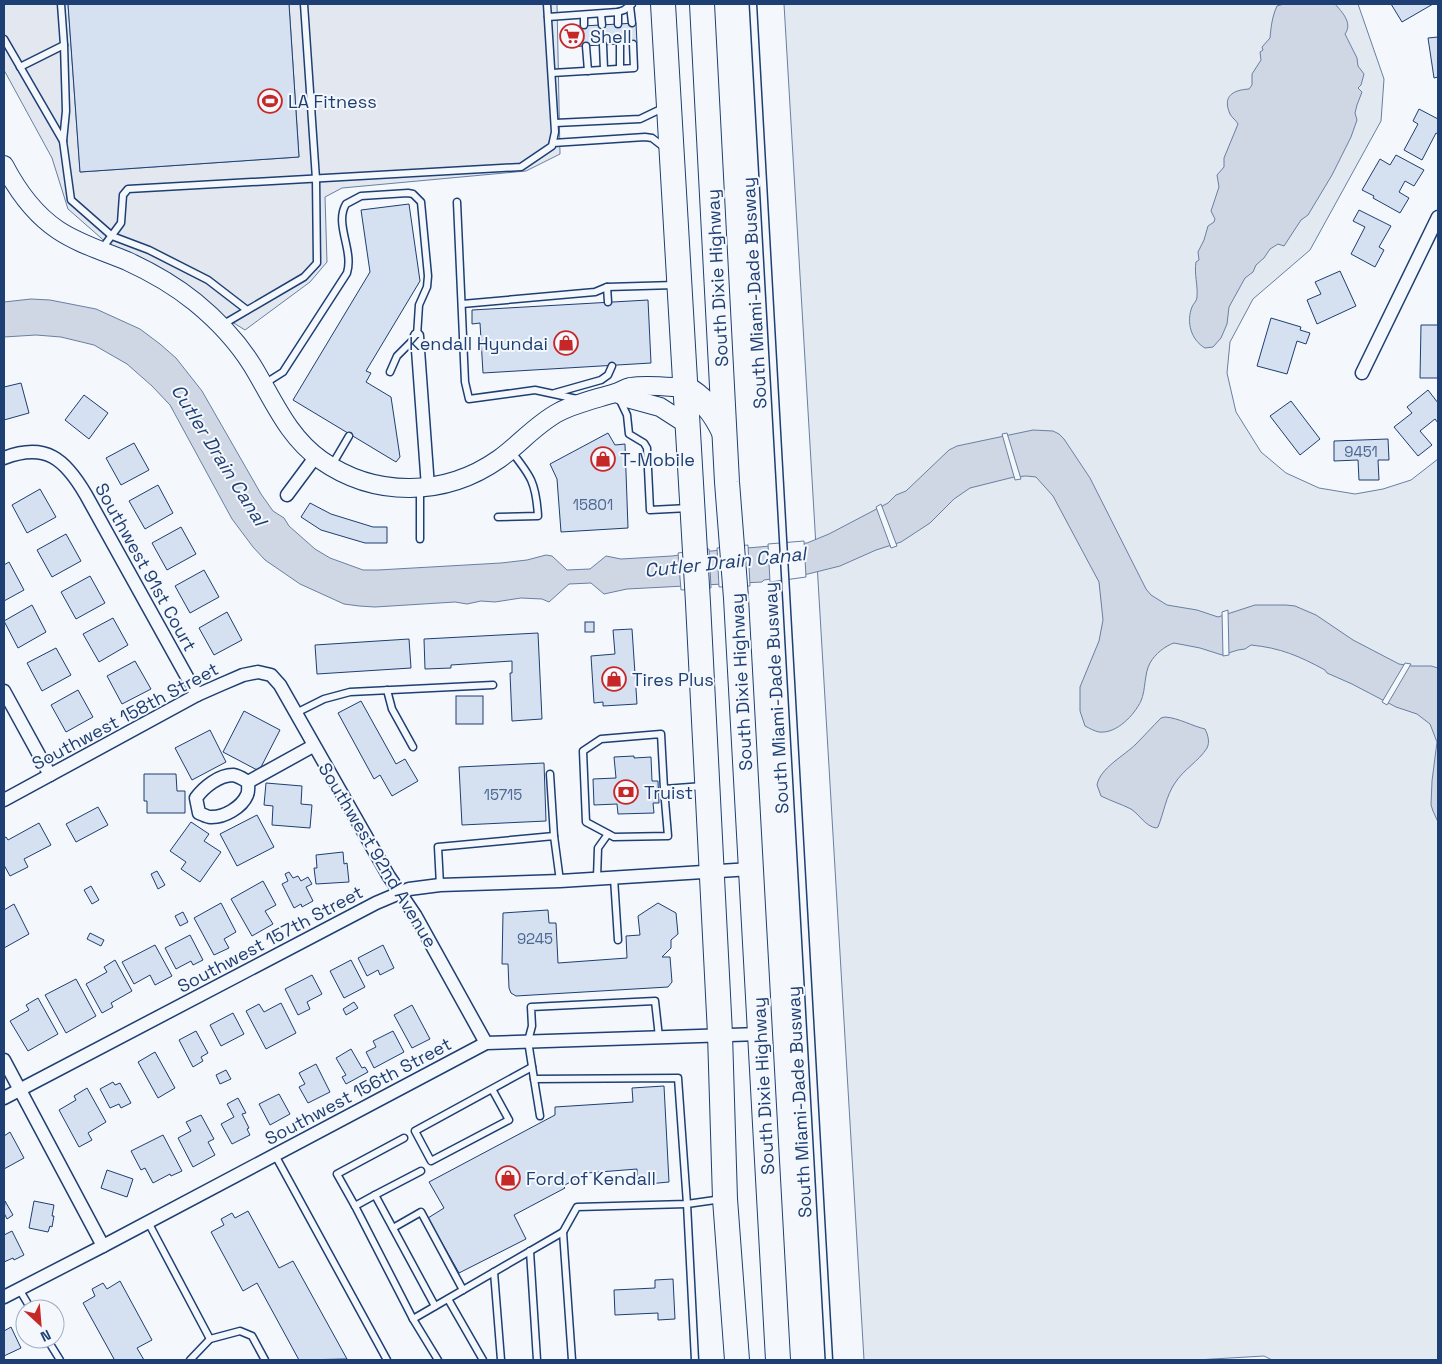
<svg xmlns="http://www.w3.org/2000/svg" width="1442" height="1364" font-family="'Space Grotesk',sans-serif">
<rect width="100%" height="100%" fill="#f4f7fb"/>
<path fill="#e3e9f0" stroke="#687fa3" d="M784,4H1358L1384,79L1381,121L1310,250L1253,299L1230,342L1227,373L1236,412L1261,452L1286,473L1319,488L1355,494L1383,489L1411,480L1438,459V1360H1272L1264,1356L1196,1360H864Z"/>
<path fill="#e3e8f0" stroke="#687fa3" d="M4,4H68L80,172L299,157L289,4H557L560,154L526,171L342,188L325,197L327,262L310,282L245,330L109,245L68,209L52,158L4,70Z"/>
<g fill="#cfd7e4" stroke="#687fa3">
<path d="M1284,4H1335C1342,12 1353,23 1345,34L1357,58L1358,66L1364,74L1361,85L1358,88L1362,92L1357,105L1355,113L1357,120L1351,137L1332,175L1308,215L1301,220L1284,246L1278,244L1270,249L1264,258L1256,265L1253,272L1245,278L1229,307L1227,324L1221,338L1213,347L1205,348C1191,340 1186,322 1192,307C1193,304 1197,301 1197,297C1198,285 1194,274 1196,262L1199,260L1198,252L1204,240L1208,226L1214,222L1215,219L1211,211L1219,187L1217,175L1224,167V158L1238,124C1236,120 1232,118 1230,114C1222,96 1233,90 1249,89L1252,85V74L1261,60L1260,52L1263,50L1262,47L1270,38C1271,27 1272,17 1277,6Z"/>
<path d="M31,299L50,300L96,309L140,329L160,344L176,358L202,391L261,494L273,511L284,518L289,526L315,549L330,558L363,570H378L501,563L527,560L546,555L552,556L567,570L590,569L606,556L621,559L672,556L711,551L807,543L829,534L888,503L896,495L906,491L949,450L957,446L1033,430L1053,431L1059,434L1064,439L1090,478L1146,589L1151,595L1167,605L1197,610L1218,617L1255,605H1286L1295,606L1316,615L1353,640L1399,664L1412,666H1431L1438,668V822L1433,811L1431,805L1432,781L1437,742L1430,724L1417,714L1396,707L1352,684L1327,673L1325,670C1299,656 1281,648 1251,645L1245,649L1238,650L1222,655L1200,648L1174,643C1165,646 1155,654 1150,663C1144,674 1146,689 1141,701C1134,715 1117,734 1099,732C1094,731 1089,728 1085,726L1080,711V687L1099,641L1103,620L1099,582L1053,496L1036,477L1026,476L1014,477L970,488L954,499L930,523L901,542L876,550L840,566L808,574L764,580L762,582L627,589L604,594L591,583L569,584L549,602L542,599L521,598L495,602L481,601L467,604L455,602L375,607L359,606L344,604L300,584L265,560L253,547L232,519L170,405L152,386L127,364L94,345L61,337L36,335L4,337V302Z"/>
<path d="M1165,717C1179,718 1192,726 1205,729C1208,735 1210,742 1207,748C1199,761 1183,770 1175,783C1166,796 1164,812 1158,827L1156,828C1145,826 1140,815 1131,809C1121,804 1111,801 1101,796L1097,785C1100,768 1124,756 1136,744C1144,736 1152,727 1161,718Z"/>
</g>
<g fill="#f4f7fb" stroke="#687fa3">
<path d="M1007,433L1021,479L1015,480L1002,434Z"/>
<path d="M881,504L897,546L891,548L876,507Z"/>
<path d="M804,541L806,577L770,582L768,544Z"/>
<path d="M748,545L750,586L719,587L717,548Z"/>
<path d="M709,549L711,588L681,590L678,553Z"/>
<path d="M1228,610L1229,655L1223,656L1222,612Z"/>
<path d="M1405,663L1411,664L1387,705L1382,702Z"/>
</g>
<g fill="#d5e0f0" stroke="#1d3f73">
<path d="M68,4H289L299,157L80,172Z"/>
<path d="M1391,4H1433L1402,22Z"/>
<path d="M636,23L637,43L566,47L565,27Z"/>
<path d="M1438,37V77L1434,78L1428,38Z"/>
<path d="M1419,109L1438,119V134L1436,133L1422,160L1404,150L1418,124L1413,121Z"/>
<path d="M1396,155L1424,170L1414,186L1405,181L1399,192L1409,198L1400,213L1373,198L1374,196L1362,190L1380,159L1390,165Z"/>
<path d="M409,204L420,281L366,371L371,373L366,382L391,397L400,457L396,462L293,400L370,272L361,210Z"/>
<path d="M1359,210L1391,226L1379,247L1384,250L1375,267L1351,254L1365,227L1353,221Z"/>
<path d="M1340,271L1356,306L1317,324L1307,300L1321,294L1315,282Z"/>
<path d="M648,300L651,363L483,373L480,323L472,324V310Z"/>
<path d="M1271,318L1301,327L1300,330L1310,333L1306,344L1297,341L1287,374L1257,366Z"/>
<path d="M1421,325H1438V378H1420Z"/>
<path d="M21,383L29,413L4,420V387Z"/>
<path d="M1428,390L1438,403V423L1435,419L1420,431L1432,445L1418,456L1394,427L1412,413L1407,407Z"/>
<path d="M84,395L108,413L89,439L65,420Z"/>
<path d="M1291,401L1320,439L1300,455L1270,416Z"/>
<path d="M608,433L615,445L625,444L628,528L561,532L557,479L550,464Z"/>
<path d="M1388,439L1389,460H1378L1379,480H1359L1358,460L1334,461V441Z"/>
<path d="M134,443L149,470L121,485L106,458Z"/>
<path d="M158,485L173,513L145,529L129,501Z"/>
<path d="M40,489L56,517L27,533L12,505Z"/>
<path d="M310,503L331,514L373,527H387V543H365L321,530L301,517Z"/>
<path d="M181,527L196,554L167,570L152,543Z"/>
<path d="M66,534L81,561L52,577L37,550Z"/>
<path d="M9,562L24,590L4,601V565Z"/>
<path d="M204,570L219,597L190,613L175,586Z"/>
<path d="M90,576L105,603L76,619L61,592Z"/>
<path d="M32,605L46,632L18,648L4,621Z"/>
<path d="M227,612L242,640L214,655L199,628Z"/>
<path d="M113,618L128,645L99,662L83,634Z"/>
<rect x="585" y="622" width="9" height="10"/>
<path d="M632,629L637,704L603,706V702L594,703L591,656L615,654L613,630Z"/>
<path d="M538,633L542,719L512,721L510,673H512V661L451,665V668L425,669L424,639Z"/>
<path d="M409,639L411,668L317,674L315,645Z"/>
<path d="M56,648L71,675L42,691L27,663Z"/>
<path d="M135,661L151,689L122,704L107,676Z"/>
<path d="M78,690L93,717L66,732L51,705Z"/>
<rect x="456" y="696" width="27" height="28"/>
<path d="M361,701L396,764L405,759L418,781L392,796L380,775L374,779L338,713Z"/>
<path d="M244,711L280,730L259,771L223,752Z"/>
<path d="M210,730L226,762L192,780L175,748Z"/>
<path d="M634,756V758L651,757L652,781H658L659,803H653L654,813L618,814L617,804L594,805L593,779L616,778L614,757Z"/>
<path d="M544,763L546,821L462,825L459,767Z"/>
<path d="M144,774H176L177,791H185V813H147V801H144Z"/>
<path d="M266,783L302,786L301,804L312,805L310,828L272,825L273,806L264,805Z"/>
<path d="M98,807L108,825L76,842L66,824Z"/>
<path d="M257,815L274,847L237,866L220,834Z"/>
<path d="M191,822L209,834L204,841L221,852L200,882L181,869L186,862L170,851Z"/>
<path d="M39,823L51,845L24,859L28,867L10,876L4,865V838L6,837L8,840Z"/>
<path d="M343,852L344,864L347,863L349,882L316,884L314,868H317L316,855Z"/>
<path d="M157,871L165,885L158,889L151,874Z"/>
<path d="M289,872L293,878L298,876L301,881L308,877L312,884L306,887L313,901L302,907L301,904L294,908L282,884L288,881L285,874Z"/>
<path d="M263,881L276,905L265,911L273,924L252,936L231,899Z"/>
<path d="M91,886L99,900L92,904L84,890Z"/>
<path d="M221,903L236,932L224,939L229,948L214,955L194,918Z"/>
<path d="M658,903L676,913L678,934L671,940V948L662,957H670L672,982L668,987L516,996L511,993L509,988L508,964H502L503,913L548,910L549,923H556L558,963L627,958L626,936L640,935L638,916Z"/>
<path d="M14,904L29,934L4,948V910Z"/>
<path d="M183,912L188,922L180,926L175,916Z"/>
<path d="M90,933L104,940L101,946L87,939Z"/>
<path d="M190,935L203,960L193,965L191,961L176,969L165,948Z"/>
<path d="M155,945L172,976L155,985L150,975L134,984L122,962Z"/>
<path d="M383,945L394,968L380,975L378,970L367,976L358,958Z"/>
<path d="M115,960L132,991L111,1003L113,1007L102,1013L86,984L107,972L104,967Z"/>
<path d="M351,960L365,987L344,998L330,971Z"/>
<path d="M312,975L322,994L307,1002L310,1009L298,1015L285,989Z"/>
<path d="M76,979L96,1016L66,1033L45,995Z"/>
<path d="M38,998L58,1034L28,1051L10,1021L29,1010L26,1005Z"/>
<path d="M354,1002L358,1008L346,1015L343,1009Z"/>
<path d="M281,1003L296,1033L266,1049L246,1011L259,1004L264,1012Z"/>
<path d="M412,1005L430,1039L412,1048L394,1015Z"/>
<path d="M233,1013L244,1034L221,1046L210,1025Z"/>
<path d="M196,1031L208,1053L201,1057L203,1061L193,1067L179,1040Z"/>
<path d="M393,1031L404,1052L374,1068L366,1052L376,1047L373,1041Z"/>
<path d="M351,1049L362,1068L365,1067L368,1072L346,1084L342,1077L346,1075L336,1058Z"/>
<path d="M155,1052L175,1088L158,1098L138,1062Z"/>
<path d="M316,1064L330,1092L308,1103L299,1087L305,1084L299,1073Z"/>
<path d="M226,1070L231,1079L220,1084L216,1075Z"/>
<path d="M113,1082L115,1085L120,1083L131,1103L121,1108L119,1104L110,1108L100,1089Z"/>
<path d="M664,1086L669,1182L637,1185V1169L587,1173L563,1186L565,1188L514,1215L526,1239L459,1273L428,1218L444,1208L429,1182L555,1115V1107L633,1102L632,1088Z"/>
<path d="M87,1088L106,1122L88,1133L92,1140L79,1147L59,1110L76,1100L74,1096Z"/>
<path d="M279,1094L290,1114L270,1125L259,1104Z"/>
<path d="M238,1098L246,1113L242,1114L249,1128L247,1129L250,1135L232,1144L221,1124L234,1117L227,1104Z"/>
<path d="M201,1115L214,1139L208,1142L215,1155L193,1167L178,1138L191,1131L186,1122Z"/>
<path d="M10,1132L24,1158L4,1169V1136Z"/>
<path d="M163,1135L182,1171L171,1176L170,1174L153,1183L145,1168L141,1170L131,1151Z"/>
<path d="M107,1170L133,1179L127,1197L101,1188Z"/>
<path d="M5,1201L13,1215L7,1219L4,1213Z"/>
<path d="M34,1201L54,1205L52,1216H54L52,1227L50,1226L48,1232L29,1228Z"/>
<path d="M248,1211L279,1268L293,1261L347,1359L299,1360L257,1283L243,1291L211,1232L224,1225L221,1219L232,1213L235,1218Z"/>
<path d="M12,1231L24,1255L14,1260L13,1258L4,1262V1235Z"/>
<path d="M673,1279L675,1319L658,1320V1313L615,1315L614,1290L655,1288V1280Z"/>
<path d="M120,1281L152,1340L137,1348L144,1360H111L114,1359L83,1303L95,1296L92,1289L103,1283L107,1289Z"/>
<path d="M11,1327L21,1348L4,1356V1331Z"/>
</g>
<g fill="none" stroke-linecap="round" stroke-linejoin="round">
<g stroke="#1d3f73" stroke-width="9">
<g id="lane">
<path d="M753,4L829,1360"/>
<path d="M630,6L632,23"/>
<path d="M618,12V24"/>
<path d="M601,14L602,25"/>
<path d="M584,15V25"/>
<path d="M548,17L618,12L624,10L632,4"/>
<path d="M4,39L63,141L71,200L112,236L149,250L208,280L247,310"/>
<path d="M620,44V68"/>
<path d="M603,45L604,69"/>
<path d="M586,46L588,71"/>
<path d="M20,67L64,45L61,4"/>
<path d="M552,73L634,68L633,44"/>
<path d="M555,123L640,119L663,108"/>
<path d="M63,141L66,111L64,45"/>
<path d="M553,143L645,137L652,138L665,148"/>
<path d="M457,202L465,382L469,399L535,390L577,399"/>
<path d="M101,250L121,223L123,195L128,189L521,167L552,146L555,132L547,4"/>
<path d="M607,287L608,302"/>
<path d="M462,304L595,292L607,287L675,285"/>
<path d="M222,325L304,277L317,263L316,179L304,4"/>
<path d="M264,384L283,372L347,273C354,250 334,224 346,204L361,196L408,193L413,194L421,202L428,276L427,287L419,305L417,336L397,356L390,372"/>
<path d="M555,393L601,380L608,375L612,366"/>
<path d="M619,398L627,415L629,434L644,443L647,448L650,510L689,508"/>
<path d="M332,465L349,436"/>
<path d="M420,489V539"/>
<path d="M498,517L538,516C536,483 531,476 511,451"/>
<path d="M387,690L392,709L413,747"/>
<path d="M296,713L324,699L350,692L493,685"/>
<path d="M550,774L554,836"/>
<path d="M664,789L668,836L614,837L586,822L583,751L601,739L661,734L664,789L703,786"/>
<path d="M597,878L598,848L608,834"/>
<path d="M614,878L618,940"/>
<path d="M440,885L438,847L554,836L560,881"/>
<path d="M534,1079L540,1116"/>
<path d="M492,1089L509,1120L431,1161L415,1131L532,1067"/>
<path d="M404,1138L337,1174L355,1206L375,1195L435,1306"/>
<path d="M275,1155L387,1360"/>
<path d="M375,1195L421,1171"/>
<path d="M355,1206L413,1319"/>
<path d="M148,1222L210,1339"/>
<path d="M393,1228L421,1212L463,1290"/>
<path d="M563,1232L572,1360"/>
<path d="M530,1251L537,1360"/>
<path d="M494,1272L501,1360"/>
<path d="M19,1289L31,1309"/>
<path d="M448,1299L483,1360"/>
<path d="M47,1339L60,1360"/>
<path d="M190,1360L210,1339L240,1331L252,1336L265,1360"/>
<path d="M438,1360L413,1319L563,1232L577,1207L687,1204L678,1078L534,1079L528,1041L532,1026L531,1007L655,1001L659,1037"/>
<path d="M695,1360L687,1204L722,1199"/>
</g>
</g>
<g stroke="#1d3f73" stroke-width="15">
<g id="street">
<path d="M417,336L428,487"/>
<path d="M1362,373L1438,217"/>
<path d="M4,458C46,442 65,459 86,495L197,695"/>
<path d="M287,495L316,456"/>
<path d="M4,691L50,775"/>
<path d="M248,782C243,779 239,776 233,775C219,775 204,787 196,798L199,813C202,814 207,817 210,817C224,818 242,807 247,795C249,791 248,786 248,782L313,746"/>
<path d="M4,800L197,695L222,684L243,675L258,672L271,675L280,685L388,875L415,915L486,1043"/>
<path d="M4,1060L103,1246"/>
<path d="M4,1098L376,903L409,889L440,885L560,881L751,869"/>
<path d="M4,1297L103,1246L486,1043L760,1034"/>
</g>
</g>
<g stroke="#1d3f73" stroke-width="20">
<g id="secondary">
<path d="M4,165C17,190 34,214 58,230C79,244 103,251 127,261C151,272 174,285 195,302C217,320 237,341 252,365C273,399 287,436 321,460C375,498 445,497 499,459C520,444 536,424 559,412C576,403 596,399 615,393C620,392 625,388 630,387C648,384 668,387 685,388"/>
<path d="M617,393L627,398L660,407L688,425"/>
</g>
</g>
<g stroke="#1d3f73" stroke-width="26">
<g id="highway">
<path d="M663,4L698,603L720,1034L725,1199L737,1360"/>
<path d="M702,4L727,482L736,598L778,1360"/>
<path d="M685,388C704,398 715,413 724,432"/>
</g>
</g>
<use href="#lane" stroke="#f4f7fb" stroke-width="6"/>
<use href="#street" stroke="#f4f7fb" stroke-width="12"/>
<use href="#secondary" stroke="#f4f7fb" stroke-width="18"/>
<use href="#highway" stroke="#f4f7fb" stroke-width="24"/>
</g>
<defs>
<g id="supermarket-ring" transform="scale(1.25)"><circle r="9.5" fill="#f4f7fb" stroke="#c62828" stroke-width="1.5"/><path d="M-6-5.5h2.5l.6 2H6L4.5 2H-2.5L-4.4-4H-6ZM-1.5 3.2a1.3 1.3 0 1 0 .1 0ZM3 3.2a1.3 1.3 0 1 0 .1 0Z" fill="#c62828"/></g>
<g id="stadium-ring" transform="scale(1.25)"><circle r="9.5" fill="#f4f7fb" stroke="#c62828" stroke-width="1.5"/><path d="M0-5a6.5 5 0 1 0 0 10a6.5 5 0 1 0 0-10ZM-3.5-1.8h7v3.6h-7Z" fill="#c62828"/></g>
<g id="shop-ring" transform="scale(1.25)"><circle r="9.5" fill="#f4f7fb" stroke="#c62828" stroke-width="1.5"/><path d="M-5-2.5h2.3a2.7 3.5 0 0 1 5.4 0H5L5.5 6h-11ZM-1.5-2.5h3a1.5 2.3 0 0 0-3 0Z" fill="#c62828"/></g>
<g id="bank-ring" transform="scale(1.25)"><circle r="9.5" fill="#f4f7fb" stroke="#c62828" stroke-width="1.5"/><path d="M-6-4H6V4H-6ZM0-2.3a2.3 2.3 0 1 0 0 4.6a2.3 2.3 0 1 0 0-4.6Z" fill="#c62828"/></g>
</defs>
<g fill-rule="evenodd">
<use href="#supermarket-ring" x="572" y="36"/>
<use href="#stadium-ring" x="270" y="101"/>
<use href="#shop-ring" x="566" y="343"/>
<use href="#shop-ring" x="603" y="459"/>
<use href="#shop-ring" x="614" y="679"/>
<use href="#bank-ring" x="626" y="792"/>
<use href="#shop-ring" x="508" y="1178"/>
</g>
<g text-anchor="middle" dominant-baseline="central" stroke-width="4" stroke-linejoin="round" paint-order="stroke">
<g font-size="15" fill="#4b6792">
<text x="1361" y="451">9451</text>
<text x="593" y="504">15801</text>
<text x="503" y="794">15715</text>
<text x="535" y="938">9245</text>
</g>
<g font-size="18" fill="#1d3f73" stroke="#f4f7fb" text-anchor="start">
<text x="590" y="36">Shell</text>
<text x="288" y="101">LA Fitness</text>
<text x="548" y="343" text-anchor="end">Kendall Hyundai</text>
<text x="620" y="459">T-Mobile</text>
<text x="632" y="679">Tires Plus</text>
<text x="644" y="792">Truist</text>
<text x="526" y="1178">Ford of Kendall</text>
</g>
<g font-size="18" fill="#1d3f73" stroke="#f4f7fb">
<text transform="translate(717 278) rotate(-93)">South Dixie Highway</text>
<text transform="translate(754 293) rotate(-93)">South Miami-Dade Busway</text>
<text transform="translate(146 567) rotate(61)">Southwest 91st Court</text>
<text transform="translate(741 682) rotate(-93)">South Dixie Highway</text>
<text transform="translate(776 698) rotate(-93)">South Miami-Dade Busway</text>
<text transform="translate(125 716) rotate(-28)">Southwest 158th Street</text>
<text transform="translate(378 855) rotate(59)">Southwest 92nd Avenue</text>
<text transform="translate(270 939) rotate(-28)">Southwest 157th Street</text>
<text transform="translate(763 1086) rotate(-93)">South Dixie Highway</text>
<text transform="translate(358 1091) rotate(-28)">Southwest 156th Street</text>
<text transform="translate(799 1102) rotate(-93)">South Miami-Dade Busway</text>
</g>
<g font-size="19" font-style="italic" fill="#1d3f73" stroke="#f4f7fb">
<text transform="translate(219 455) rotate(58)">Cutler Drain Canal</text>
<text transform="translate(725 562) rotate(-6)">Cutler Drain Canal</text>
</g>
</g>
<rect width="1442" height="1364" fill="none" stroke="#1d3f73" stroke-width="10"/>
<g transform="translate(40 1324) rotate(154)"><circle r="24" fill="#f4f7fb" stroke="#9eadc5"/>
<path d="M0-4L9 19L0 12L-9 19Z" fill="#c62828"/>
<text y="-8" font-size="14" font-weight="bold" text-anchor="middle" fill="#1d3f73">N</text>
</g>
</svg>
